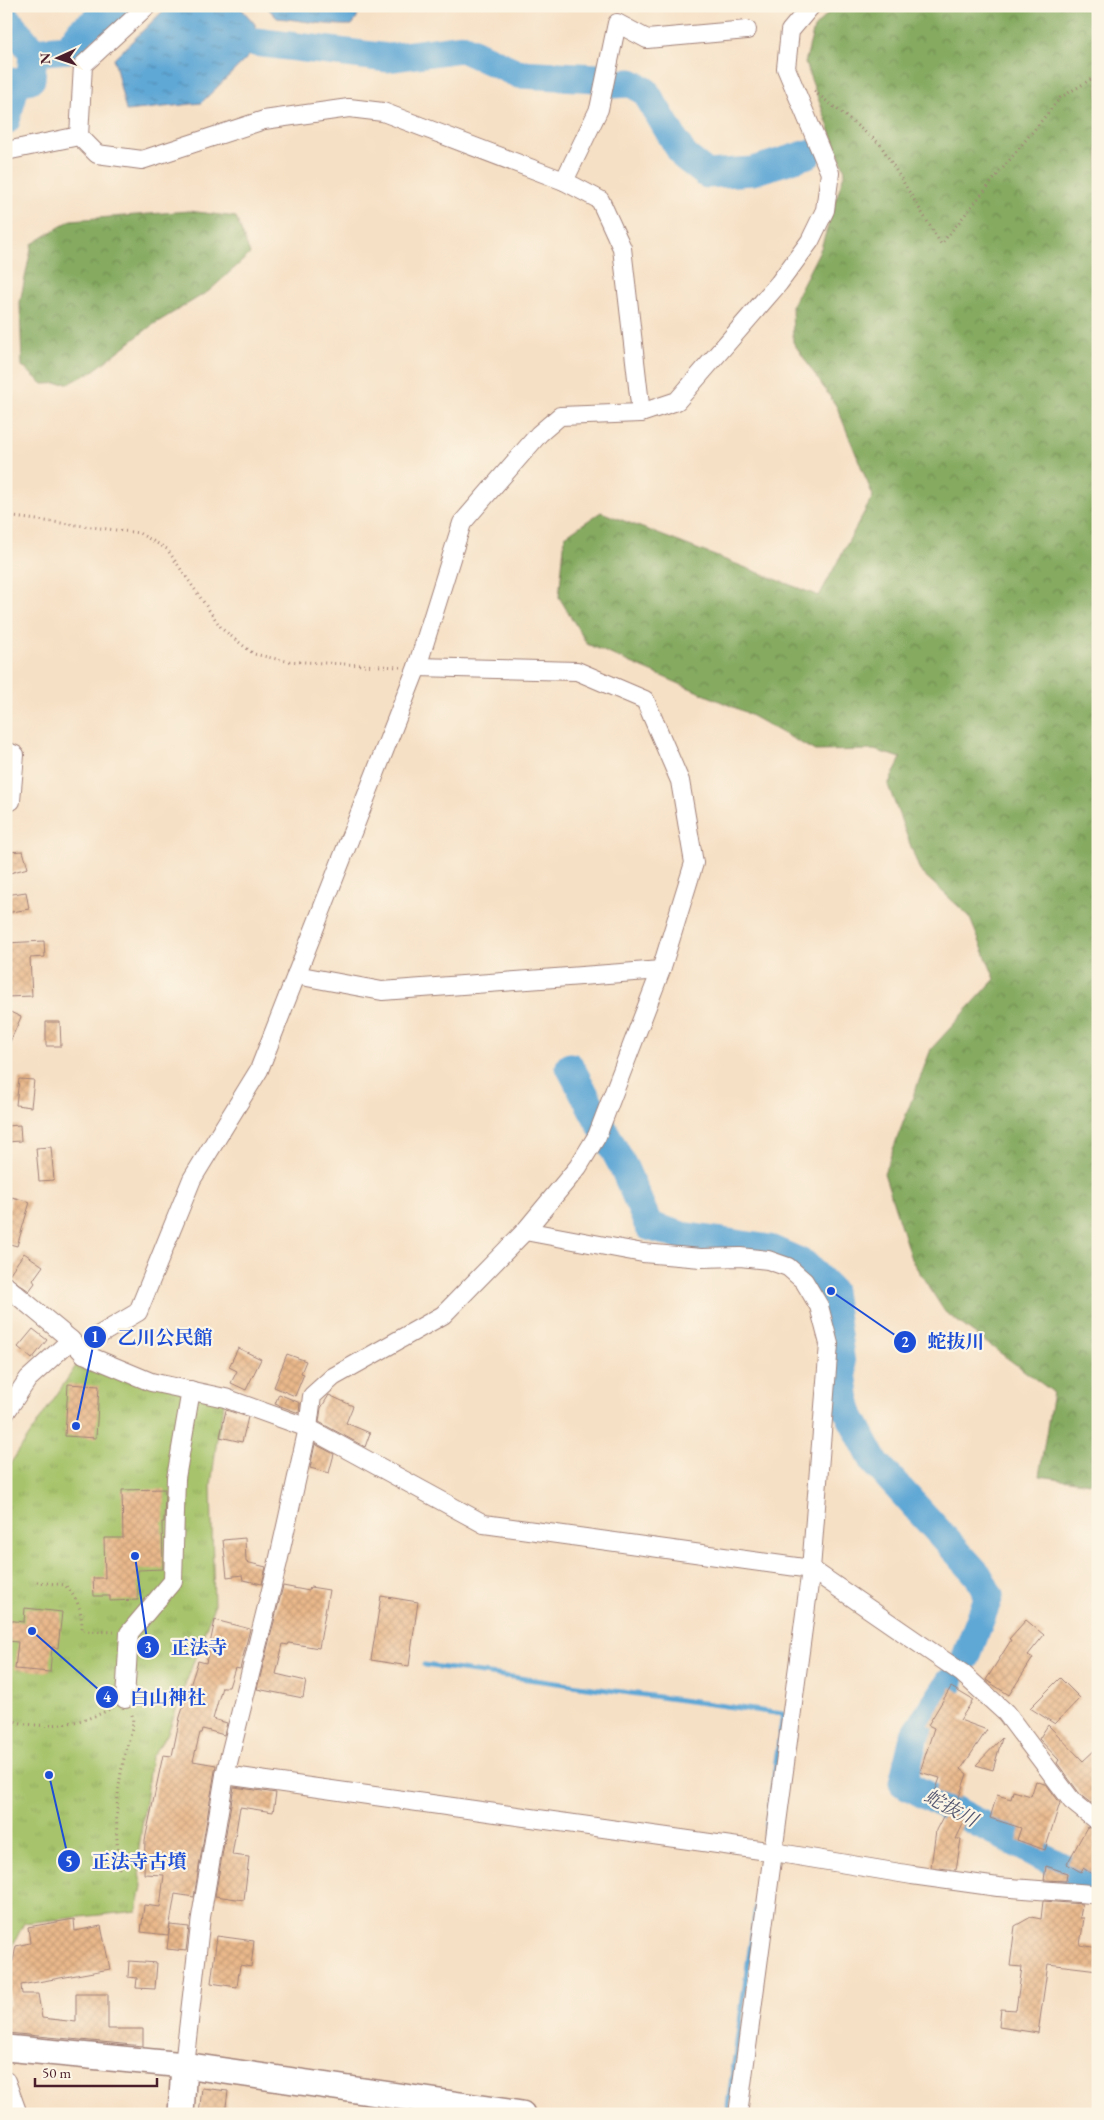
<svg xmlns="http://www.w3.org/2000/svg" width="1104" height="2120" font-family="'EB Garamond','Noto Serif JP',serif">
<defs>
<pattern id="forest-crowns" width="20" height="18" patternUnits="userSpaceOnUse" patternTransform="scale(1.25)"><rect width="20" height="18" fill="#85aa60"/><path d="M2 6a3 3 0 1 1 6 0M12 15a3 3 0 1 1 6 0" fill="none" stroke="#6f8a4f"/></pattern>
<pattern id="park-tufts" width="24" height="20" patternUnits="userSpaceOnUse" patternTransform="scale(1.25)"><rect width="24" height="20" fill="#a7c46c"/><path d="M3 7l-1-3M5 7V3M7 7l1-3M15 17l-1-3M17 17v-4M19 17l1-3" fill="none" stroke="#91a85e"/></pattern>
<pattern id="water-ripples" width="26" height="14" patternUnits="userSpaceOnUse" patternTransform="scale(1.25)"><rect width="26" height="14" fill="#5ea7d5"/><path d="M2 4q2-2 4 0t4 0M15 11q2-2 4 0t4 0" fill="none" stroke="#5087ad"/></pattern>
<pattern id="building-cross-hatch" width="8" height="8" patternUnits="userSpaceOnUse" patternTransform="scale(1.25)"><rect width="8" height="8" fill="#e9b88b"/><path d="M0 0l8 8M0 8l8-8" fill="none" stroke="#c99e78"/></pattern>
</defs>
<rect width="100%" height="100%" fill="#fcf5e5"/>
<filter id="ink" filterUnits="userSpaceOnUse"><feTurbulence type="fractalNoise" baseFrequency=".02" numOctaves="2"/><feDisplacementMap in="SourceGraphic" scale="10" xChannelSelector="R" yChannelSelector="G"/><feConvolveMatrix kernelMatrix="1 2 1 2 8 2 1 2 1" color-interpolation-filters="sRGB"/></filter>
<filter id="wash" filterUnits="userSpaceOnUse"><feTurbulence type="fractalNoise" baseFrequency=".0096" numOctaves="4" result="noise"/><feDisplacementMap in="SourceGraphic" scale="20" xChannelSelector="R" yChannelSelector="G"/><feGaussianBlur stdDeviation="1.12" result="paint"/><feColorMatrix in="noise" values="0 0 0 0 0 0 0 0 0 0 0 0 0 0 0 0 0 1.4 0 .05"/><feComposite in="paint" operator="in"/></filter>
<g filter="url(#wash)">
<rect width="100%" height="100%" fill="#f6e0c5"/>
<g fill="url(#forest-crowns)" stroke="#686446">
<path d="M835,6H1098V1484L1039,1476L1053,1392L945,1312L911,1259L884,1173L931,1049L995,979L969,916L920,871L888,785L901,758L874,750L815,751L745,712L587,644L559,597L565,536L601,512L819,596L873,496L837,407L793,342L792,305L821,248L845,171L805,63L814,28Z"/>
<path d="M189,211L236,217L250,254L209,291L151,326L93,371L70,383L43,384L22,366L20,302L32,244L71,220Z"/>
</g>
<path fill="url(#park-tufts)" stroke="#78724c" d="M84,1354L225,1398L217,1438L211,1486L214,1606L167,1735L151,1757L138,1856L142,1886L137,1911L24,1923L6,1959V1470Z"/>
<g fill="url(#water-ripples)" stroke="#546380">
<path d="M168,6H239L255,24V50L201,103L126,111L114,59Z"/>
<path d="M266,6H359L357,18L352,25C326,26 302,20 277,18Z"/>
</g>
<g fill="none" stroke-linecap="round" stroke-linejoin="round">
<g stroke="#5ea7d5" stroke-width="5">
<path d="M424,1665L783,1714L765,1838"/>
<path d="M727,2114L762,1864"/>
</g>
<g stroke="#5ea7d5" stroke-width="29">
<path d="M6,18L33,52"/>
<path d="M255,42L388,58L462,48L519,74L598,78"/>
<path d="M611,84L631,83L645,91L684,156L707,174L753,171L808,154"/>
<path d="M6,120L16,82L31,79L33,52L68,49L81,31L119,6"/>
<path d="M570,1067L624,1168L649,1226L682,1236L770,1249L804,1264L831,1291L847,1409L874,1461L978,1575L989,1596L966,1657"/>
<path d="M950,1682L914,1737L903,1783L1098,1886"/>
</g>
</g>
<g id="blocks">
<g fill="url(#building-cross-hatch)">
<path d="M23,851L28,868L6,874V852Z"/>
<path d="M26,892L29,909L6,913V895Z"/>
<path d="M44,941L45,957L30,958L32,996L6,997V943Z"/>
<path d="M6,1010L21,1017L6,1051Z"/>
<path d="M46,1022H60L61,1046H46Z"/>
<path d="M19,1079L34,1080L31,1107L16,1105Z"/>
<path d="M20,1125L21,1141L6,1142V1126Z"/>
<path d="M51,1147L54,1180L39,1181L36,1148Z"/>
<path d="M12,1197L30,1202L17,1246L6,1243V1208L9,1209Z"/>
<path d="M24,1253L43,1266L33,1280L35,1283L29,1291L8,1276Z"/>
<path d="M33,1329L47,1340L32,1359L18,1347Z"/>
<path d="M238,1348L261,1359L246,1390L231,1383L237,1371L229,1367Z"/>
<path d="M287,1354L306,1361L301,1373L304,1374L295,1396L274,1387Z"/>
<path d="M68,1384L99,1386L96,1438L65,1436Z"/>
<path d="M279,1394L300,1403L299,1413L275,1404Z"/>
<path d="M329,1395L353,1406L346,1423L370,1433L365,1447L319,1422L321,1408Z"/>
<path d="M226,1410L248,1417L242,1442L220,1437Z"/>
<path d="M315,1444L334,1454L329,1473L310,1468Z"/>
<path d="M165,1489L164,1522H162L163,1569L138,1570V1600L110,1601V1596H94L93,1578H105L104,1538H123L122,1490Z"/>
<path d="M245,1538L246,1562L266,1567L262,1584L243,1580L242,1575L227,1577L223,1540Z"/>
<path d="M283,1586L309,1591L310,1587L329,1590L319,1648L289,1643L288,1645L283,1644L276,1674L306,1681L303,1698L257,1689Z"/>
<path d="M381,1596L418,1602L409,1666L371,1660Z"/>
<path d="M25,1608L62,1612L58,1648L52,1647L50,1672L15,1669L18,1642L6,1641V1620L24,1622Z"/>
<path d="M215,1620L250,1629L240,1669L235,1668L229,1687H222L213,1719L227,1723L224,1735L203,1729L202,1733H200L193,1761L216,1765L194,1897L175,1894L168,1935L141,1932L144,1905L160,1907L164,1875L144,1874L145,1840L163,1755L172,1756L180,1717L198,1661L206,1663Z"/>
<path d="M1026,1620L1044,1635L1028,1655L1033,1658L1009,1695L986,1680L1011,1640L1009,1639Z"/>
<path d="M1060,1678L1080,1698L1055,1724L1030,1708Z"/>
<path d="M951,1687L973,1700L960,1720L987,1730L961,1769L967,1774L958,1800L935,1792L940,1778L920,1772L934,1728L928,1725Z"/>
<path d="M1048,1725L1083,1761L1098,1747V1808L1080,1794L1057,1763L1059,1760L1039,1739Z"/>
<path d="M1002,1738L993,1770L976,1765Z"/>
<path d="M1036,1781L1047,1785L1060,1803L1045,1850L1017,1840L1021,1828L990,1818L997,1795L1011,1799L1013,1791L1031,1796Z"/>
<path d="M234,1787L276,1793L273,1812L240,1807L232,1855L249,1857L244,1900L215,1896Z"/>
<path d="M946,1811L965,1820L956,1839H961L956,1870L931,1867L936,1830Z"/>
<path d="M1087,1827L1098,1832V1878L1083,1868L1081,1872L1067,1864Z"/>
<path d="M1046,1866L1067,1873L1066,1881L1044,1880Z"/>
<path d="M1043,1901L1082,1904L1080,1918H1084L1080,1945L1098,1948V1970L1048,1964L1038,2033L999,2027L1001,2009L1016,2010L1022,1967L1010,1966L1015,1926L1031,1917L1041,1919Z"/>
<path d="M74,1919L75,1931L101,1926L110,1969L21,1985L22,1994H38L42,2018L76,2022V1994H108V2029H143V2046L7,2033L6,2006L10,2005L6,1970L13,1961L16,1946L30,1943L28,1927Z"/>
<path d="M170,1925L189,1927L186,1951L167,1949Z"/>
<path d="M217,1936L254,1941L251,1967L240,1965L237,1987L211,1983Z"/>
<path d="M129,1961L157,1963L155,1989L136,1988L137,1978L128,1977Z"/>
<path d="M202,2088L228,2091L225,2114H199Z"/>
</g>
</g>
</g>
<g filter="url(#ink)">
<use href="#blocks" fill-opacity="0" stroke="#a08078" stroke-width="1"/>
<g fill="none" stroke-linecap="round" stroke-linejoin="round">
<g stroke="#a08078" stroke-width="20">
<g id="street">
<path d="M79,136L83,65L147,6"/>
<path d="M6,151L79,136L97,154L142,160L264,120L349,108L383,112L564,181L600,200L622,248L641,413"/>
<path d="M564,181L599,109L617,23L647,39L747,30"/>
<path d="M6,751L15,755L11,801L6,803"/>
<path d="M296,975L382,991L661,970"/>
<path d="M525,1231L643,1253L701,1258L740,1257L768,1260L788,1267L804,1281L819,1306L829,1344L811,1569L738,2114"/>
<path d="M6,1286L71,1340L84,1354L151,1382L225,1398L308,1428L484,1524L811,1569L962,1673L1006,1713L1072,1801L1098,1822"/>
<path d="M84,1354L94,1338L138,1312L192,1179L259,1070L417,667L462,523L539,434L560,416L641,413L677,401L779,283L810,241L825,210L830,173L786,68L790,31L811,6"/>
<path d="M6,1412L28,1379L71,1340"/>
<path d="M125,1699L129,1633L173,1581L176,1478L191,1390"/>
<path d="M225,1775L774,1852L912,1875L998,1887L1092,1894L1098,1896"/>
<path d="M184,2065L201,1917L225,1775L278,1562L308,1428L312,1396L333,1377L443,1315L525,1231L578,1167L597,1136L661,970L694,863L680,781L645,700L577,671L417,667"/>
<path d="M6,2081L18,2114"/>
</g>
</g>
<g stroke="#a08078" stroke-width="28">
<g id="secondary">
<path d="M6,2048L184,2065L522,2114"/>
<path d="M181,2114L184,2065"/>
</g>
</g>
<g stroke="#a08078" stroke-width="3" stroke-dasharray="1 4" stroke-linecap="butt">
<path d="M814,91L880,144L941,244L1060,98L1098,75"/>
<path d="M6,516L139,533L167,549L222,629L254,654L286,661L401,667"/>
<path d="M37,1582L65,1585C79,1601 82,1610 82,1631L114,1632"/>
<path d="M6,1718C35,1732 87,1724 113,1707"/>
<path d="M120,1869C114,1831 116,1788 126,1750C129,1739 136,1723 131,1712"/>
</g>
<use href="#street" stroke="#fff" stroke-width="18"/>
<use href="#secondary" stroke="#fff" stroke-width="25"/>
</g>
</g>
<g text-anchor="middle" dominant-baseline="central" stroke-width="4.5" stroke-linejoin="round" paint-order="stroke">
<g font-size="19" font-style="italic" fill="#52556f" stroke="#fcf5e5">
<text transform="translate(951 1808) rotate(28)">蛇抜川</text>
</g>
</g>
<path fill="none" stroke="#1d4ed8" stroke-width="2" d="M76 1426L95 1337M831 1291L905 1342M135 1556L148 1647M32 1631L107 1697M49 1775L69 1861"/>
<g fill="#1d4ed8" stroke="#fcf5e5" stroke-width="2">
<circle cx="76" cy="1426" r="5"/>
<circle cx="831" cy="1291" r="5"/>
<circle cx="135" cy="1556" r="5"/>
<circle cx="32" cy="1631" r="5"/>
<circle cx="49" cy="1775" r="5"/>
<circle cx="95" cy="1337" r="12"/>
<circle cx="905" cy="1342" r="12"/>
<circle cx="148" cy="1647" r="12"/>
<circle cx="107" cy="1697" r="12"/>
<circle cx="69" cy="1861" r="12"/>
</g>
<g font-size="15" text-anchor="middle" font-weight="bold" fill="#fff">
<text x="95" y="1342">1</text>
<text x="905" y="1347">2</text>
<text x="148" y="1653">3</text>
<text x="107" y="1702">4</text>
<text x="69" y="1867">5</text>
</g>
<g font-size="19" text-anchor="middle" font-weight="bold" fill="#1d4ed8" stroke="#fcf5e5" stroke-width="4.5" stroke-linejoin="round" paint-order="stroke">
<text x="165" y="1344">乙川公民館</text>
<text x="956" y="1348">蛇抜川</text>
<text x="199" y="1654">正法寺</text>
<text x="168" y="1704">白山神社</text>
<text x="139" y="1868">正法寺古墳</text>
</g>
<rect width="1104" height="2120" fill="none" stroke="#fcf5e5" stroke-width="25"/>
<g transform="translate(58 58) rotate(267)" stroke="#fcf5e5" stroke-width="4" paint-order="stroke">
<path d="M0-4L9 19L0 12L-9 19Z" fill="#4a1f2b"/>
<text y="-8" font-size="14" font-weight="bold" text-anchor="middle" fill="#4a1f2b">N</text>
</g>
<path d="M35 2078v8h122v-8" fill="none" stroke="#4a1f2b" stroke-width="2.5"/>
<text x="42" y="2078" font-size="15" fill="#4a1f2b" stroke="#fcf5e5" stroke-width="4" paint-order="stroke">50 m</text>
</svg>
